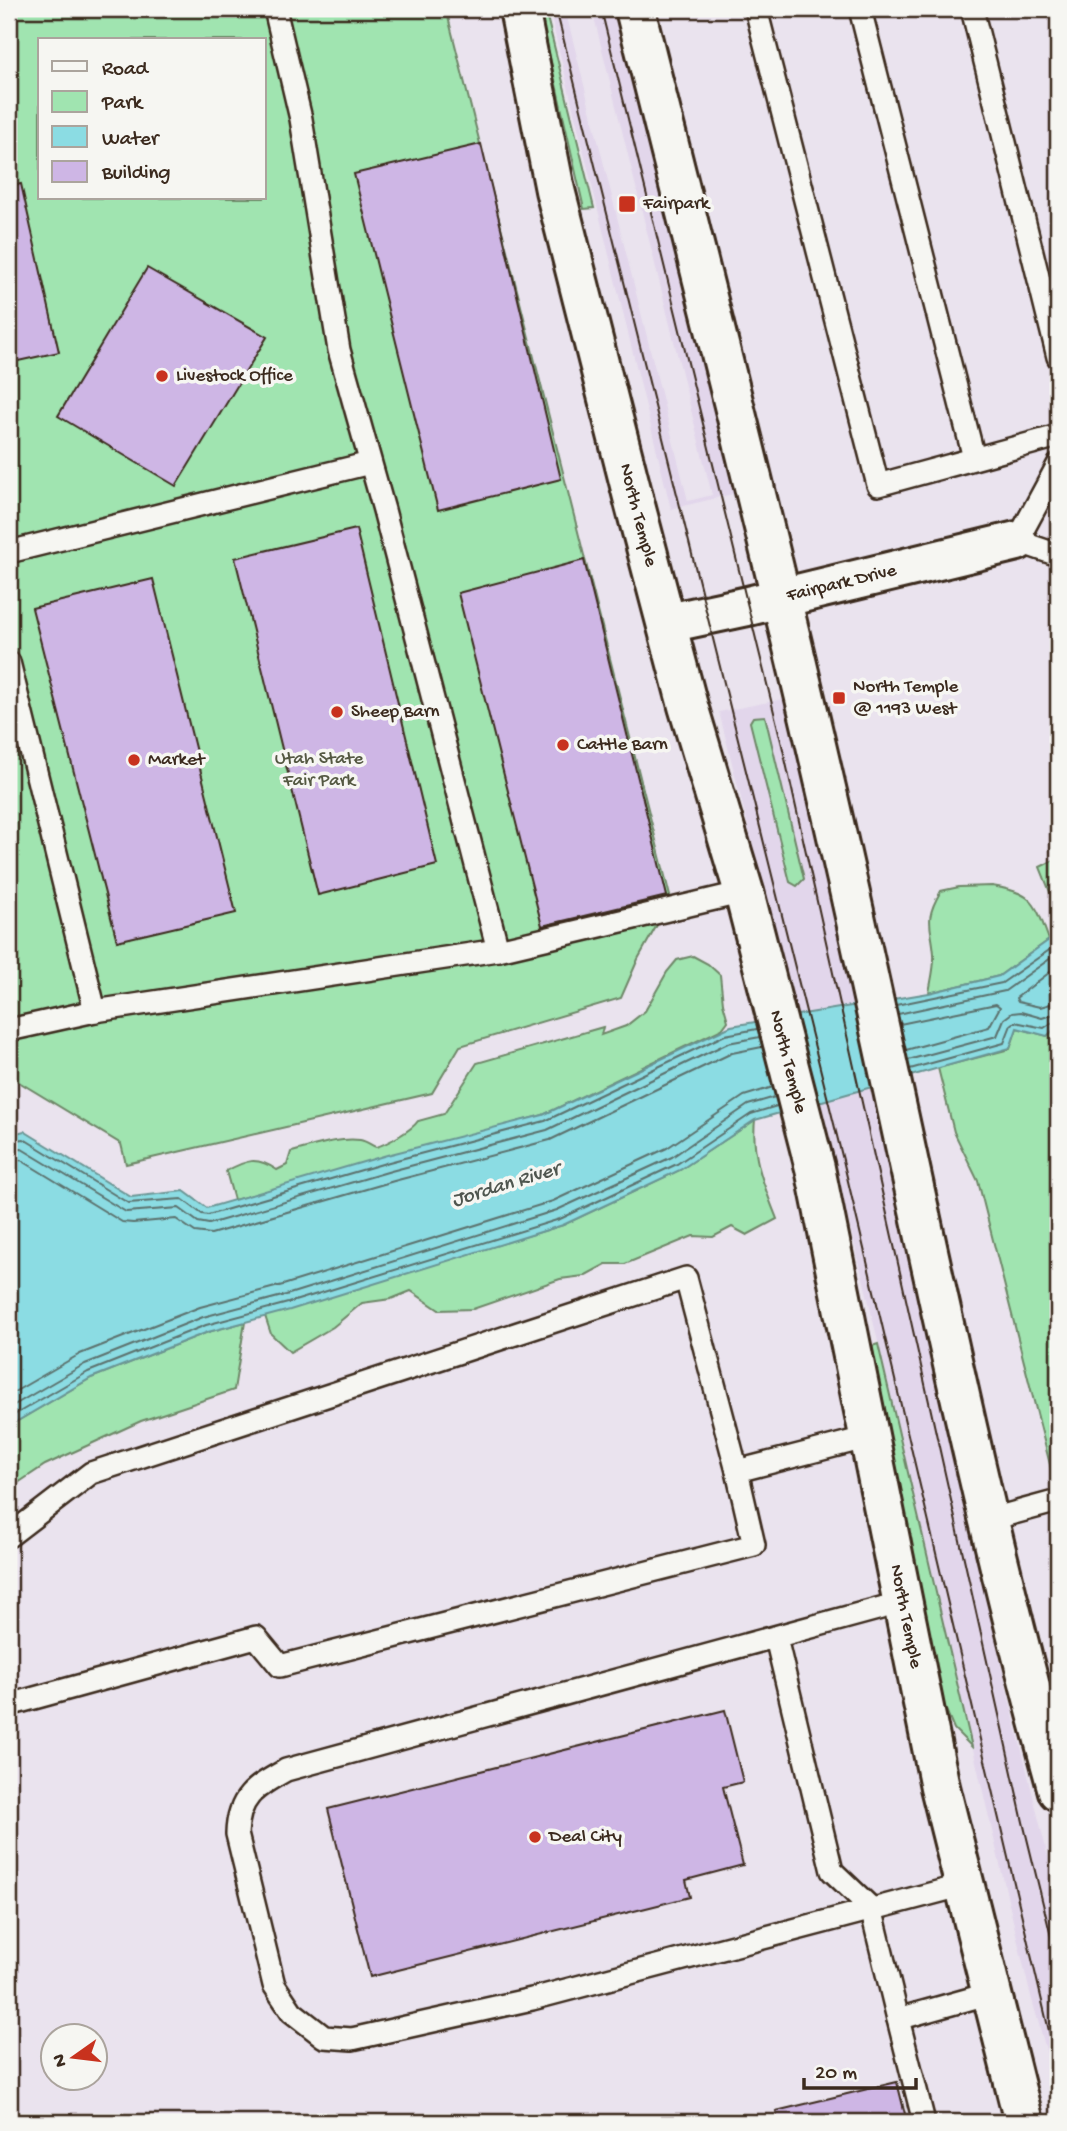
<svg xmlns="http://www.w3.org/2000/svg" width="1067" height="2131" font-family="'Gochi Hand',sans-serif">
<rect width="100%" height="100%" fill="#eae3ee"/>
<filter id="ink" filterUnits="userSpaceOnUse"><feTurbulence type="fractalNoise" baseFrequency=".0143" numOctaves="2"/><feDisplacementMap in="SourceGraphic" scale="14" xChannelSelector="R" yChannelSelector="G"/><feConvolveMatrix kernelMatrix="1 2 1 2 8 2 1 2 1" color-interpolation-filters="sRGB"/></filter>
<g filter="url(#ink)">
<g fill="#e2d6eb" fill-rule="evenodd">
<path d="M549,9H565L688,501L712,495L592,9H618L737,493L671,509Z"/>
<path d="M788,698L841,928L892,1178L946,1420L1007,1690L1058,1898V2092L1029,1989L865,1286L719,712ZM759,716L765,717L804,879L801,883L794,886L790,882L750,722Z"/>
</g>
<g fill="#a0e4b0" stroke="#6e8767" stroke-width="2" fill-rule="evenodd">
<path d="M9,9H446L671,900L638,959L621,998L460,1046L432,1093L126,1164L121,1144L9,1076ZM40,40H264V198H40Z"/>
<path d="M539,9H545L594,208L584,209Z"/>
<path d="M765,716L804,879L797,886L790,882L750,722L753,717Z"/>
<path d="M1058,858V912L1040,867Z"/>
<path d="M992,886C1034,893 1035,902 1049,940L999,976L929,993C931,980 935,966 934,954C932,926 923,921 941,891L959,887Z"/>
<path d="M693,956L708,964L720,975L723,1003L728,1021L722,1029L543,1115L234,1200L226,1171C247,1160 256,1156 277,1170L287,1165L291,1152C312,1147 338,1137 360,1140C366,1141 371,1145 376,1147C387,1144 412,1130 418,1121L444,1114L477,1063L603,1027L601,1035L626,1026L645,1011L667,972L677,960Z"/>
<path d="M1058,1026V1496L978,1181L954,1132L938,1068L1010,1049L1017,1028L1047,1036Z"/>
<path d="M755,1120C751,1155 764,1186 777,1219L747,1235L732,1227L713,1237L693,1236L625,1264H606L584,1276L560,1279L473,1309L439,1310L411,1291L391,1299L362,1303L333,1327L290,1352L271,1334L265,1316L563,1225L680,1170Z"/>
<path d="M245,1322L234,1390L141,1421L45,1465L9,1489V1426L91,1378L208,1332Z"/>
<path d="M878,1344L972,1747L954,1729L943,1703L872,1346Z"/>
</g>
<path fill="#8bdce3" stroke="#6b9594" stroke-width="2" d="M1058,936V1026L1047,1036L1017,1028L1010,1048L755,1120L680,1170L563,1225L290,1310L208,1332L91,1378L9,1426V1135L24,1131L131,1197L184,1191L207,1208L387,1155L543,1115L731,1026L929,993L999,976L1049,940Z"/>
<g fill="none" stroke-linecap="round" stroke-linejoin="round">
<g stroke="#5b716d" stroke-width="2">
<path d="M1058,966L1016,998L1018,1002L1040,1007L1058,1002"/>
<path d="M896,1005L1002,983L1058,944"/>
<path d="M898,1014L1005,991L1058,953"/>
<path d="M900,1024L996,1004L1000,1007L989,1027L906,1050"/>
<path d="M908,1060L997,1036L1004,1019L1012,1013L1021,1012L1042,1018L1058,1013"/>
<path d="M910,1069L1004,1043L1011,1025L1015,1022L1044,1028L1053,1022L1058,1021"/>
<path d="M9,1141L24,1139L128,1203L182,1199L202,1214L208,1215L389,1162L545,1121L725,1035L757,1029"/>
<path d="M9,1150L22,1149L126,1212L179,1208L198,1222L209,1224L391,1171L547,1130L728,1043L760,1037"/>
<path d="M9,1161L21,1160L122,1222L133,1223L176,1219L195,1232L211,1234L394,1181L550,1140L732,1053L762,1047"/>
<path d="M9,1395L80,1354L200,1307L283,1285L553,1201L667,1148L744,1096L773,1087"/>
<path d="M9,1408L85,1364L203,1317L286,1295L557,1210L672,1157L748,1105L775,1097"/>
<path d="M9,1418L88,1372L206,1325L288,1303L560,1219L677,1164L751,1114L777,1106"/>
</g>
</g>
<g fill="#ceb6e5" stroke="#3b2a1e" stroke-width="2">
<path d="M481,144L561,479L438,510L354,174Z"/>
<path d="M21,184L59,352L9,363V186Z"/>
<path d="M147,268L267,337L176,486L58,416Z"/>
<path d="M356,529L437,865L318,895L235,558Z"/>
<path d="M584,560L667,896L542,926L458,593Z"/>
<path d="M153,579L236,913L117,941L32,608Z"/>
<path d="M725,1710L743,1782L723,1787L743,1865L686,1880L690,1897L370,1977L328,1809Z"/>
<path d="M897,2082L907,2122H778L776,2111Z"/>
</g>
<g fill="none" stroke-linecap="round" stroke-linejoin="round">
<g stroke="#3b2a1e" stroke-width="26">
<g id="service">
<path d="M275,9L301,119L339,350L384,510L498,950"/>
<path d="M756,9L878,485L1058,436"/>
<path d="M860,9L974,458"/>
<path d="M972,9L1058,357"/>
<path d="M1058,465L1017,541L1058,555"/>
<path d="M9,552L370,463"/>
<path d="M9,662L95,1011"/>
<path d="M9,1030L95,1011L498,950L744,892"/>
<path d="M737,1471L869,1437"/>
<path d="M988,1520L1058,1501"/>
<path d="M9,1536L91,1473L686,1278L737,1471L754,1545L280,1666L256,1637L9,1705"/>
<path d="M903,1602L286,1770C256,1787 238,1796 237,1834L274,1985L292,2012L324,2037L352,2039L532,1999L964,1885"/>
<path d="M776,1638L832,1871L871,1908L898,2019"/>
<path d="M924,2122L898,2019L991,1993"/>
</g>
</g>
<g stroke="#3b2a1e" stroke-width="44">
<g id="minor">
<path id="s1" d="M668,623L748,606L1017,541"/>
</g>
</g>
<g stroke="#3b2a1e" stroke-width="44">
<g id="secondary">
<path id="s2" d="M519,9L555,190L635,505L688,706L744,892L815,1168L940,1787L1024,2122"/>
<path d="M635,9C707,298 781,586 846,876C915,1182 974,1489 1058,1791"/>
</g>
</g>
<use href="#service" stroke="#f6f6f2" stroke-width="21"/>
<use href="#minor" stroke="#f6f6f2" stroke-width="38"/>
<use href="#secondary" stroke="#f6f6f2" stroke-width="38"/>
<g stroke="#3b2a1e" stroke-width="2">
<path d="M556,9L843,1160L1058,2069"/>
<path d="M601,9L782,745L1023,1822L1058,1965"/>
</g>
</g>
</g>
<g fill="#c8321e" stroke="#f6f6f2" stroke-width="2.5">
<rect x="618" y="195" width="18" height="18" rx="3.5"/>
<circle cx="162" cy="376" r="7"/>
<rect x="832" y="691" width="14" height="14" rx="3.5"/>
<circle cx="337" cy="712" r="7"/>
<circle cx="563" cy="745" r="7"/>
<circle cx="134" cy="760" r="7"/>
<circle cx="535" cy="1837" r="7"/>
</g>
<g text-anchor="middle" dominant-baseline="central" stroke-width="7" stroke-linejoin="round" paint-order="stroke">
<g font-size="19" fill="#3b2a1e" stroke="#f6f6f2" text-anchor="start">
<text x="643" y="204">Fairpark</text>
<text x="176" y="376">Livestock Office</text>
<text x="853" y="687">North Temple<tspan x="853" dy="22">@ 1193 West</tspan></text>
<text x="351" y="712">Sheep Barn</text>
<text x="577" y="745">Cattle Barn</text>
<text x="148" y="760">Market</text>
<text x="549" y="1837">Deal City</text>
</g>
<g font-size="19" fill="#3b2a1e" stroke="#f6f6f2">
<text stroke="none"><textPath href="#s2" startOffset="520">North Temple</textPath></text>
<text stroke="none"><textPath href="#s1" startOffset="178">Fairpark Drive</textPath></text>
<text stroke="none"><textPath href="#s2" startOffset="1087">North Temple</textPath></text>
<text stroke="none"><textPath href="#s2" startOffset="1654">North Temple</textPath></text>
</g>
<g font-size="19" fill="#545842" stroke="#f6f6f2">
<text x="319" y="759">Utah State<tspan x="319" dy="22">Fair Park</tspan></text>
</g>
<g font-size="21" font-style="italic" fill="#4f564f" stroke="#f6f6f2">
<text transform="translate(506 1186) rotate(-17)">Jordan River</text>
</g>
</g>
<rect width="1067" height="2131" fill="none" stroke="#f6f6f2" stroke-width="35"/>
<rect x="18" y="18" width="1032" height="2096" fill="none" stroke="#3b2a1e" stroke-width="2.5" filter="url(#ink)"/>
<rect x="38" y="38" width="228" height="161" fill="#f6f6f2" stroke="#aba49d" stroke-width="2"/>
<rect x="52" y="61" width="35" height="10" fill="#f6f6f2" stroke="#aba49d" stroke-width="2"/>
<text x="102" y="74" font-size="21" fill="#3b2a1e">Road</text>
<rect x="52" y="91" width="35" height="21" fill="#a0e4b0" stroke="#aba49d" stroke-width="2"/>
<text x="102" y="108" font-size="21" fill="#3b2a1e">Park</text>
<rect x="52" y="126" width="35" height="21" fill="#8bdce3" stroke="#aba49d" stroke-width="2"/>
<text x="102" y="144" font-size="21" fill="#3b2a1e">Water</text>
<rect x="52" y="161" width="35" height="21" fill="#ceb6e5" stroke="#aba49d" stroke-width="2"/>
<text x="102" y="178" font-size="21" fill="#3b2a1e">Building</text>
<g transform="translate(74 2057) rotate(256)"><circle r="33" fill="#f6f6f2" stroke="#aba49d" stroke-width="2"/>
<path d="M0-5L12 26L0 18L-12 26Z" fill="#c8321e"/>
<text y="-10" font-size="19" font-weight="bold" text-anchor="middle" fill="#3b2a1e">N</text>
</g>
<path d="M804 2078v10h112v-10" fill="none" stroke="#3b2a1e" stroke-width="3.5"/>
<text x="815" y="2078" font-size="21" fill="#3b2a1e" stroke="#f6f6f2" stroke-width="5" paint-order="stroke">20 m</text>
</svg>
